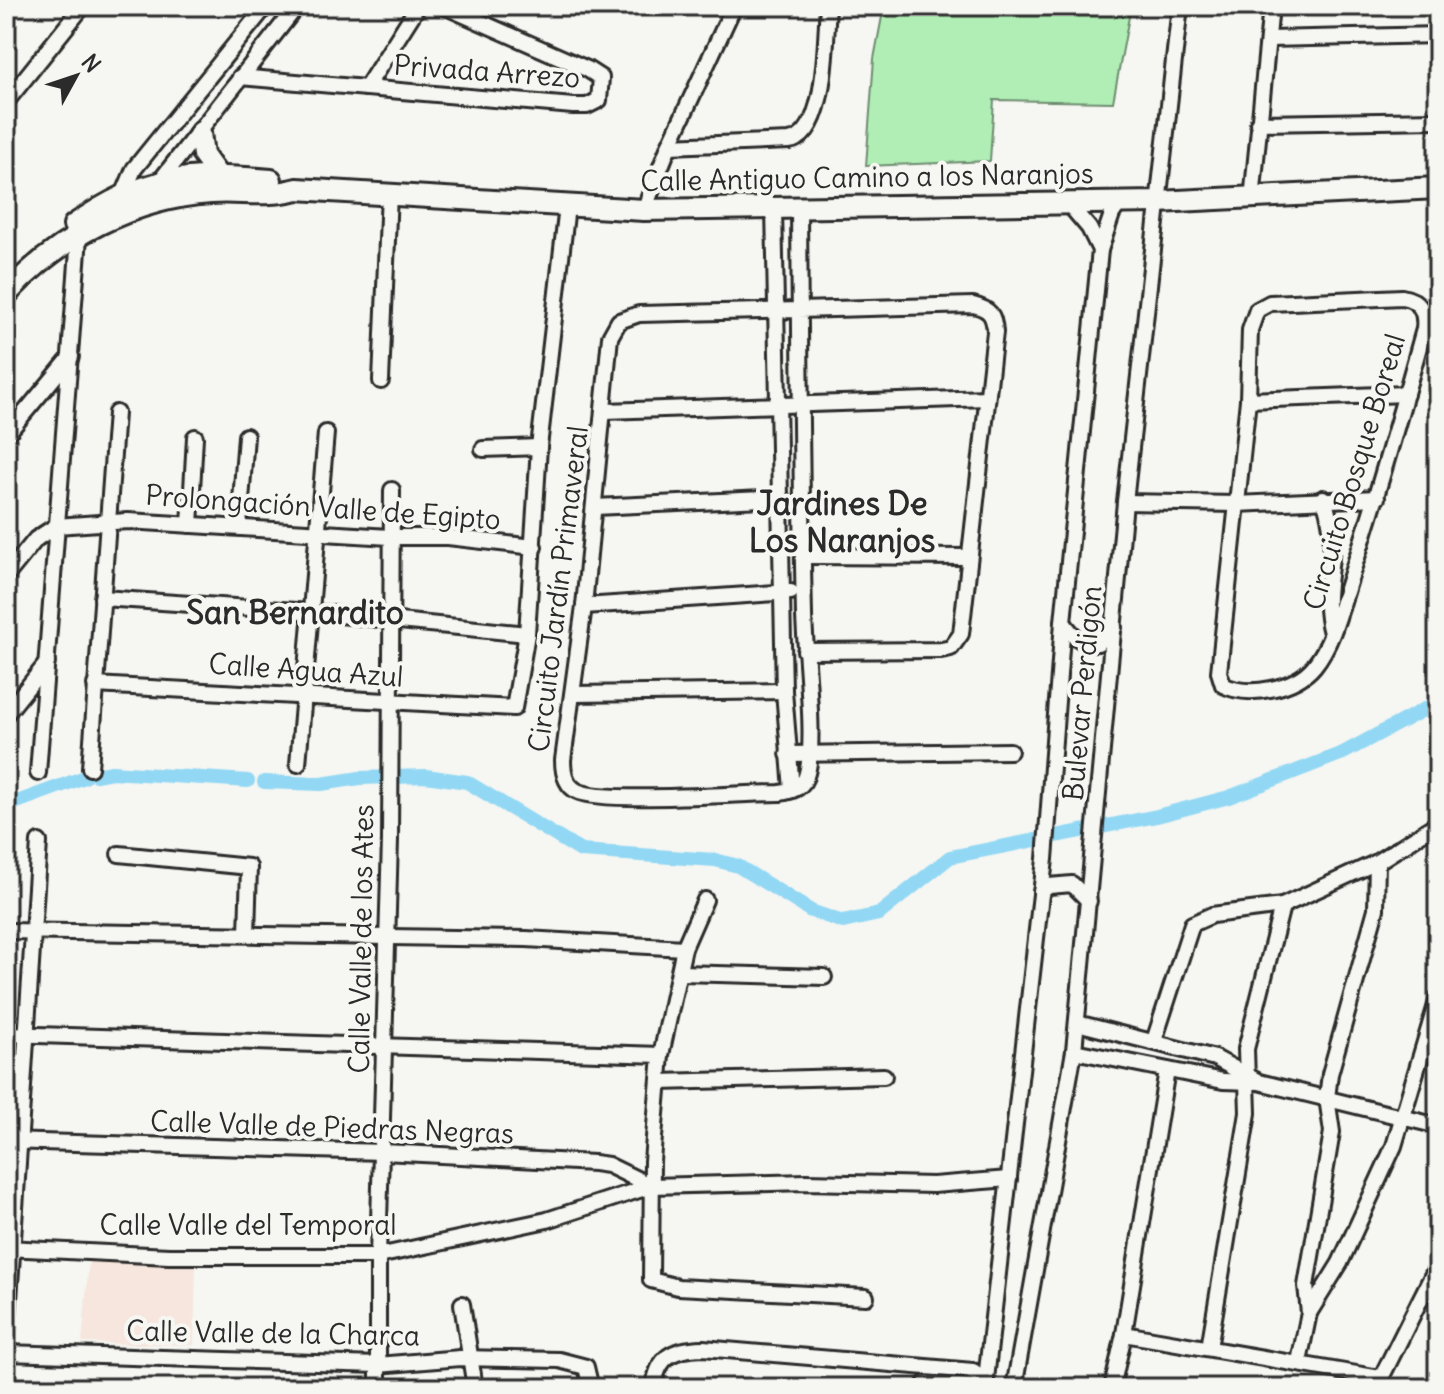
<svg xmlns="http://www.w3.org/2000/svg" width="1444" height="1394" font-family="Delius,sans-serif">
<rect width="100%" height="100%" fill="#f6f6f2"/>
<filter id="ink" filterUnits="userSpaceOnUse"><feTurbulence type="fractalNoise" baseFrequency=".0125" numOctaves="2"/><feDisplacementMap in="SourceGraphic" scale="16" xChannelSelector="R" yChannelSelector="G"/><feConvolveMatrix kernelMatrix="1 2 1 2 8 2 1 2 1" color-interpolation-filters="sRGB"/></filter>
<g filter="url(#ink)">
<path fill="#f6e6dd" d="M196,1260L194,1345L82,1343L89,1261Z"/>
<path fill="#b0eeb5" stroke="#6e8c70" stroke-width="2" d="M884,6H1131L1113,102L994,100L990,161L866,166L874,59Z"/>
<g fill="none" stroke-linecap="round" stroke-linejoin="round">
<g stroke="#92d8f4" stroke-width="14">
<path d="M96,775L112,772L248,781"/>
<path d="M264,782L321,784L360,778L426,776L467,782L581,851L715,860L738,866L811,911L843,922L879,914L950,857L1157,816L1229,797L1343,753L1438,702"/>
<path d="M6,806L85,777"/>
</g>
<g stroke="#2b2b2b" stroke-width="20">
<g id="street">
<path d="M1269,39L1438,35"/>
<path d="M240,77L573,106H587L599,100L601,78L587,69L444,6"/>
<path d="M366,88L418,6"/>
<path d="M6,102L83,6"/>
<path d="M1258,123L1438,120"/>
<path d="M669,146L789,141C828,136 825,38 828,6"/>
<path d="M156,186L297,6"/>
<path d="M121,200L134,169L266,6"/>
<path d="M1252,200L1271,6"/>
<path d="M799,207C800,343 801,479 804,615C805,654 816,740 807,773C804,787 794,791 780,793C743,793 602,804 577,791C565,785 563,772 563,760L584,606L610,337L619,321L639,314L799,310L973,305C990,309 994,315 995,332L961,634L951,648L941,650L805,651"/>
<path d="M774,208L784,691L792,790"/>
<path d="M644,210L669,146L734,6"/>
<path d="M1100,250L1112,214L1120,202"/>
<path d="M1402,297C1420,300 1426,312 1424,329C1401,412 1378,494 1351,576C1341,606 1334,641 1314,666C1295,689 1248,698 1223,685L1219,672L1248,400L1250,330L1257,310L1270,303Z"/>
<path d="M381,381L389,193"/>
<path d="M1248,400L1406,394"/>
<path d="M605,411L987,398"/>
<path d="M6,435L71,357"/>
<path d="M483,449L539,447"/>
<path d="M1323,498C1345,551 1317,583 1331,633"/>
<path d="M1125,502L1236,504L1377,498"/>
<path d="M595,507L782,498"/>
<path d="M190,525L195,437"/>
<path d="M239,527L246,436"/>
<path d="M804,556L968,557"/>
<path d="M6,576L36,539L56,526L128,521L390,537H448L534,547"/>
<path d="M102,598L311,612L527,634"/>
<path d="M584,606L791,592"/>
<path d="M1063,622C1073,636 1080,644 1098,643L1114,628"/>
<path d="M95,685L514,708L527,634L539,447L567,206"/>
<path d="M573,694L784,691"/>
<path d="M6,714L47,663"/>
<path d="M788,754L1010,751"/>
<path d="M298,764L326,433"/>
<path d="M90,768L116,413"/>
<path d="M38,773L79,237"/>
<path d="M119,854L249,867L247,934"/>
<path d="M1041,892L1049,886L1072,884L1089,901"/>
<path d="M705,900L684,948L661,1055L652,1161L651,1280L678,1287L866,1297"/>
<path d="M6,931L526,939L684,948"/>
<path d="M680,973L824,977"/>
<path d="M1077,1023L1215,1058L1259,1082L1438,1126"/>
<path d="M6,1034L661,1055"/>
<path d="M1154,1041L1192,924L1212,915L1282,906L1377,862L1438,823"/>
<path d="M1074,1051L1223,1081L1255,1082"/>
<path d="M659,1082L884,1076"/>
<path d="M6,1141L383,1152L594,1163L608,1165L651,1186"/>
<path d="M6,1248L169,1256H378L547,1220L651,1186L807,1182L933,1185L1009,1179"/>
<path d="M462,1304L475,1388"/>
<path d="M1309,1313L1340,1263L1394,1146L1438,998"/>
<path d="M1124,1334L1380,1378"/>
<path d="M6,1346L39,842"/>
<path d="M1209,1348L1248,1113L1246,1049L1282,906"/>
<path d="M6,1353L378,1365L460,1358L559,1360L586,1367L591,1388"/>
<path d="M1299,1362L1309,1313L1306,1286L1332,1132L1327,1098L1330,1074L1376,909L1377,862"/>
<path d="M378,1388V1256L390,840L392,490"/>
<path d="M654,1388C657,1356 673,1349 703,1348L973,1371L986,1380L976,1387L925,1384"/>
<path d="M985,1388L1045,859L1063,622L1100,250L1089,228L1067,202"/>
<path d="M1014,1388L1074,1051L1125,502L1180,6"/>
<path d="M1112,1388L1124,1334L1167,1070"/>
<path d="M1376,1388L1438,1264"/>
</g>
</g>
<g stroke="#2b2b2b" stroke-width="26">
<g id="secondary">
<path d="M200,133L203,155L218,176"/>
<path d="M74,225C146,176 186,172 271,180"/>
<path d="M6,295C57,237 135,198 211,193C239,191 270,197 297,189L644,210L1158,202L1438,188"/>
</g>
</g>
<use href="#street" stroke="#f6f6f2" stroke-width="14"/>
<use href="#secondary" stroke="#f6f6f2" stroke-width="20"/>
</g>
</g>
<g text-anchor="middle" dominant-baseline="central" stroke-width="8" stroke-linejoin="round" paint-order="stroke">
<g font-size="28" fill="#2b2b2b" stroke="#f6f6f2">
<text transform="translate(487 71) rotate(4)">Privada Arrezo</text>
<text transform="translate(867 177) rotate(-1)">Calle Antiguo Camino a los Naranjos</text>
<text transform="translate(1354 472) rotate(-73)">Circuito Bosque Boreal</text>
<text transform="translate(323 507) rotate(4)">Prolongación Valle de Egipto</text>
<text transform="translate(558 589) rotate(-83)">Circuito Jardín Primaveral</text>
<text transform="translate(306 670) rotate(4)">Calle Agua Azul</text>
<text transform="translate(1082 693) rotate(-85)">Bulevar Perdigón</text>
<text transform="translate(361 939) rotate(-89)">Calle Valle de los Ates</text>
<text transform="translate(332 1127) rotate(2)">Calle Valle de Piedras Negras</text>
<text x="248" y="1225">Calle Valle del Temporal</text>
<text transform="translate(273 1333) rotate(1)">Calle Valle de la Charca</text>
</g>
<g font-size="32" font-weight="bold" fill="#2b2b2b" stroke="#f6f6f2">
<text x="842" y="503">Jardines De<tspan x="842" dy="37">Los Naranjos</tspan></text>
<text x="295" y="612">San Bernardito</text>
</g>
</g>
<rect width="1444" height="1394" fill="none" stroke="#f6f6f2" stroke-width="32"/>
<rect x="16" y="16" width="1412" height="1362" fill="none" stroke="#2b2b2b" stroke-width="3" filter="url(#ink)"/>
<g transform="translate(76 76) rotate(50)" stroke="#f6f6f2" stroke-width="6" paint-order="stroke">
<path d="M0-6L14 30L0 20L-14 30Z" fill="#2b2b2b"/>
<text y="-12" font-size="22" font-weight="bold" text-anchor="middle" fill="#2b2b2b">N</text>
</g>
</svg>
